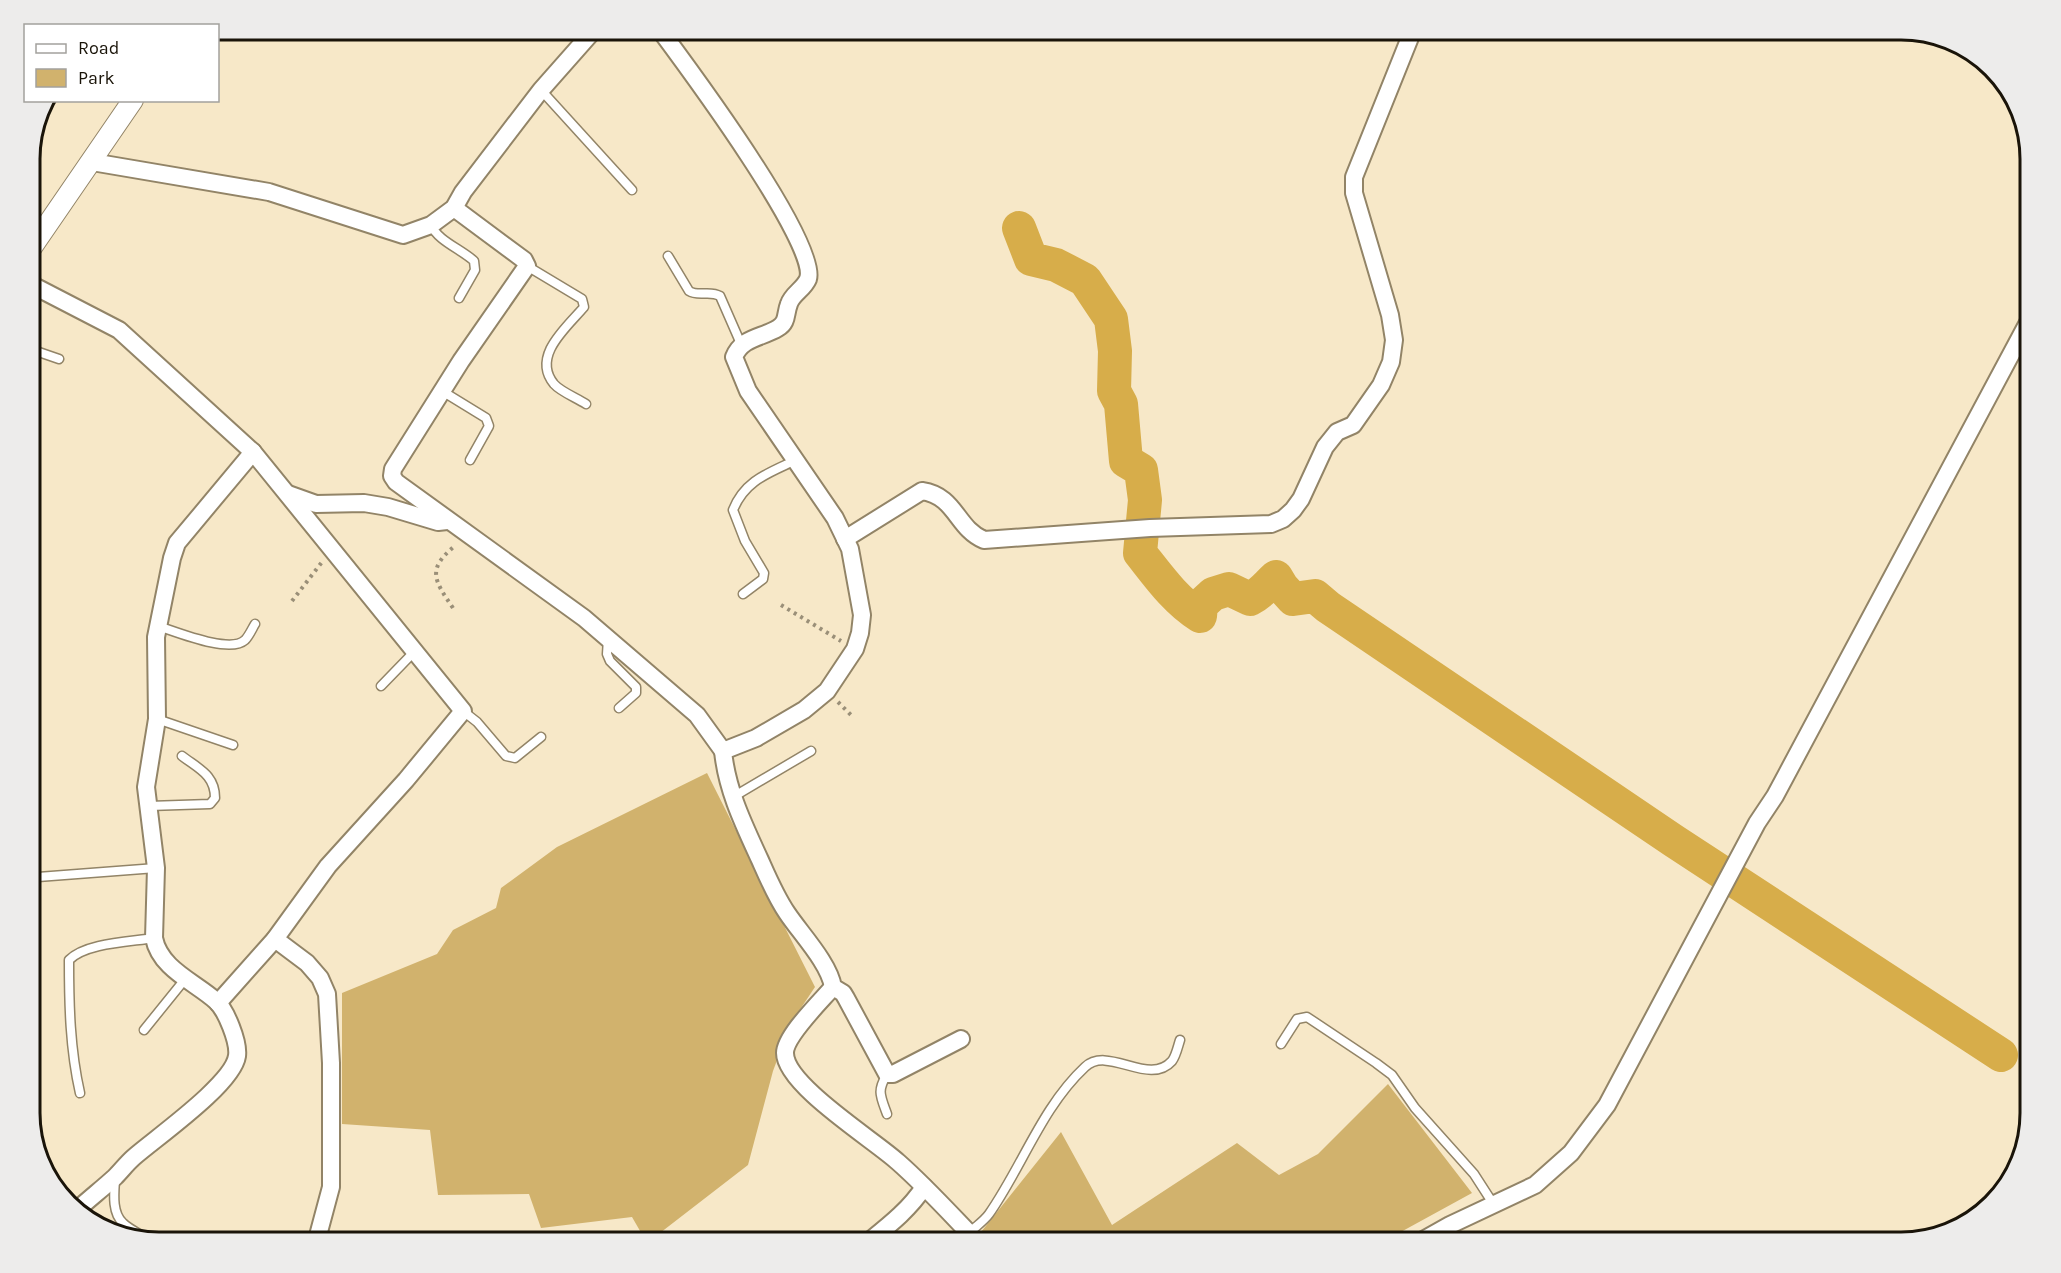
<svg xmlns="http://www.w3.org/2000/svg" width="2061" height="1273" font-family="Karla,sans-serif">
<rect width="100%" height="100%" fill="#f7e8c8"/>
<g fill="#d1b26d">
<path d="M707,773L815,987L791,1023L773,1071L748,1165L647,1243L632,1217L541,1228L529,1194L438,1195L430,1130L342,1124V993L437,954L453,930L496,908L501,888L557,847Z"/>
<path d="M1388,1084L1472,1193L1388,1239L1384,1243H987L981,1232L1061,1132L1112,1225L1237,1143L1279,1175L1318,1154Z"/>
</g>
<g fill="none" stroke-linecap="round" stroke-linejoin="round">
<path stroke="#d7ad4a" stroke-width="34" d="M1019,228L1031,259L1056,265L1085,280L1111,319L1115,351L1114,391L1121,404L1126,461L1141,470L1145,500L1140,553C1159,577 1175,600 1200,616L1201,605L1213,594L1229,589L1250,599C1262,593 1267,585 1276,577L1282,587L1293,599L1315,596L1328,607L1674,841L2001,1055"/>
<g stroke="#928467" stroke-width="11">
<g id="service">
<path d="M541,90L632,190"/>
<path d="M431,225C438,241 461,249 474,261L475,270L459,298"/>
<path d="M668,256L689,291C698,297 710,290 720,296L741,344"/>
<path d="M527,266L582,299L584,307C567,327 531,356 554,384C561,392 577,398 586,404"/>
<path d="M30,349L59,359"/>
<path d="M442,391L486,418L489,426L470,460"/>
<path d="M743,594L763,579L764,573L745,541L733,510C745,480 769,473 796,460"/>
<path d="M158,626C177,632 230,654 245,640C249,636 252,629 255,624"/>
<path d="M608,639L607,654L610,661L636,687V693L619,708"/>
<path d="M381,686L414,652"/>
<path d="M463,711L477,722L506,756L515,758L541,737"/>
<path d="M157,719L233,745"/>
<path d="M733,797L811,751"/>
<path d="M149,806L210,804L215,798C215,775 199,769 182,756"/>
<path d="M30,881L38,877L156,868"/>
<path d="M144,1030L186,978"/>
<path d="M1281,1044L1297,1019L1307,1017L1376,1063L1392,1075L1415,1108L1474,1174L1494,1205"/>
<path d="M887,1074C877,1091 880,1095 887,1114"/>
<path d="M80,1093C70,1049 69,1005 69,960C86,943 129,942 154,938"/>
<path d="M115,1180C114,1194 112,1213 123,1223C130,1230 141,1234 149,1240"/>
<path d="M969,1233C975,1227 984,1221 989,1214C1022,1167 1042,1107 1085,1067C1108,1045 1149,1087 1172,1061C1176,1056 1178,1046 1180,1040"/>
</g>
</g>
<g stroke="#928467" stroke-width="20">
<g id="minor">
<path d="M660,30C686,65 820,245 808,279C804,289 792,294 789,304C785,314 788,322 778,328C762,338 742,337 734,357L748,391L835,518L850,549L862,615L860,633L855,649L827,691L804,710L756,738L723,751C727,791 744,825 760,860C768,878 776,897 787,913C801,934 829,963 833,987L843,993L846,998L887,1074H893L961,1039"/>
<path d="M92,162L269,192L403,235L431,225L454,208L463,192L541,90L594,30"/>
<path d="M454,208L524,260L527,266L461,361L393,469L392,476L396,482L584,618L697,715L723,751"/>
<path d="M30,284L119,330L253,452L463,711L406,780L328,866L275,939L218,1003"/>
<path d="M288,494L316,504L364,503L388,507L438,522L447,521"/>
<path d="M845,539L922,491C956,496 956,528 984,540L1150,528L1271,524L1283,519L1293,510L1301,499L1325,447L1337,432L1353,425L1381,385L1391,362L1394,340L1390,315L1354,193V177L1413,30"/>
<path d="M275,939L307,963L320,978L327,994L331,1063V1187L316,1243"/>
<path d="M833,987C821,1001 785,1036 785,1053C785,1085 874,1140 898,1162C923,1184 946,1209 969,1233L976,1243"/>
<path d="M77,1210C89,1199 103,1188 115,1177C121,1171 127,1163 134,1157C157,1137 233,1084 237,1056C239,1042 226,1010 216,1001C195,982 160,969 154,938L156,868L146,787L157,719L156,637L172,558L177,543L253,452"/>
<path d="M867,1243C888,1226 909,1210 924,1187"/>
<path d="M1418,1243L1450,1225L1535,1185L1571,1153L1607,1105L1757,823L1775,796L2031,317"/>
</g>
</g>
<g stroke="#928467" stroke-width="22">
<path id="tertiary" d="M30,250L133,100"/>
</g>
<g stroke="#9a8f78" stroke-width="4" stroke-dasharray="3 4.5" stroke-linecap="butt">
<path d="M292,601L322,562"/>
<path d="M781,605L841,641"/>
<path d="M453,608C434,580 426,569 456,545"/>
<path d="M838,702L852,716"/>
</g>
<use href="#service" stroke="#fff" stroke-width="8"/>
<use href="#minor" stroke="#fff" stroke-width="16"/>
<use href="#tertiary" stroke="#fff" stroke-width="20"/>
</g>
<path d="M0 0H2061V1273H0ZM159 40H1901A119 119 0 0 1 2020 159V1113A119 119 0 0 1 1901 1232H159A119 119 0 0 1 40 1113V159A119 119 0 0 1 159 40Z" fill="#edeceb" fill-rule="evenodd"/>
<path fill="none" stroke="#1a1409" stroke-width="3" d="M159 40H1901A119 119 0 0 1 2020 159V1113A119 119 0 0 1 1901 1232H159A119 119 0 0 1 40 1113V159A119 119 0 0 1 159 40Z"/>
<rect x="24" y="24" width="195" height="78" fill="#ffffff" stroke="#a3a19d" stroke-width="1.5"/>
<rect x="36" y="44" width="30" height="9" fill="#ffffff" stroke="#a3a19d" stroke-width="1.5"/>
<text x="78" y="54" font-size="18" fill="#1a1409">Road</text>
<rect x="36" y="69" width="30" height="18" fill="#d1b26d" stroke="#a3a19d" stroke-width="1.5"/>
<text x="78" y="84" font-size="18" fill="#1a1409">Park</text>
</svg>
